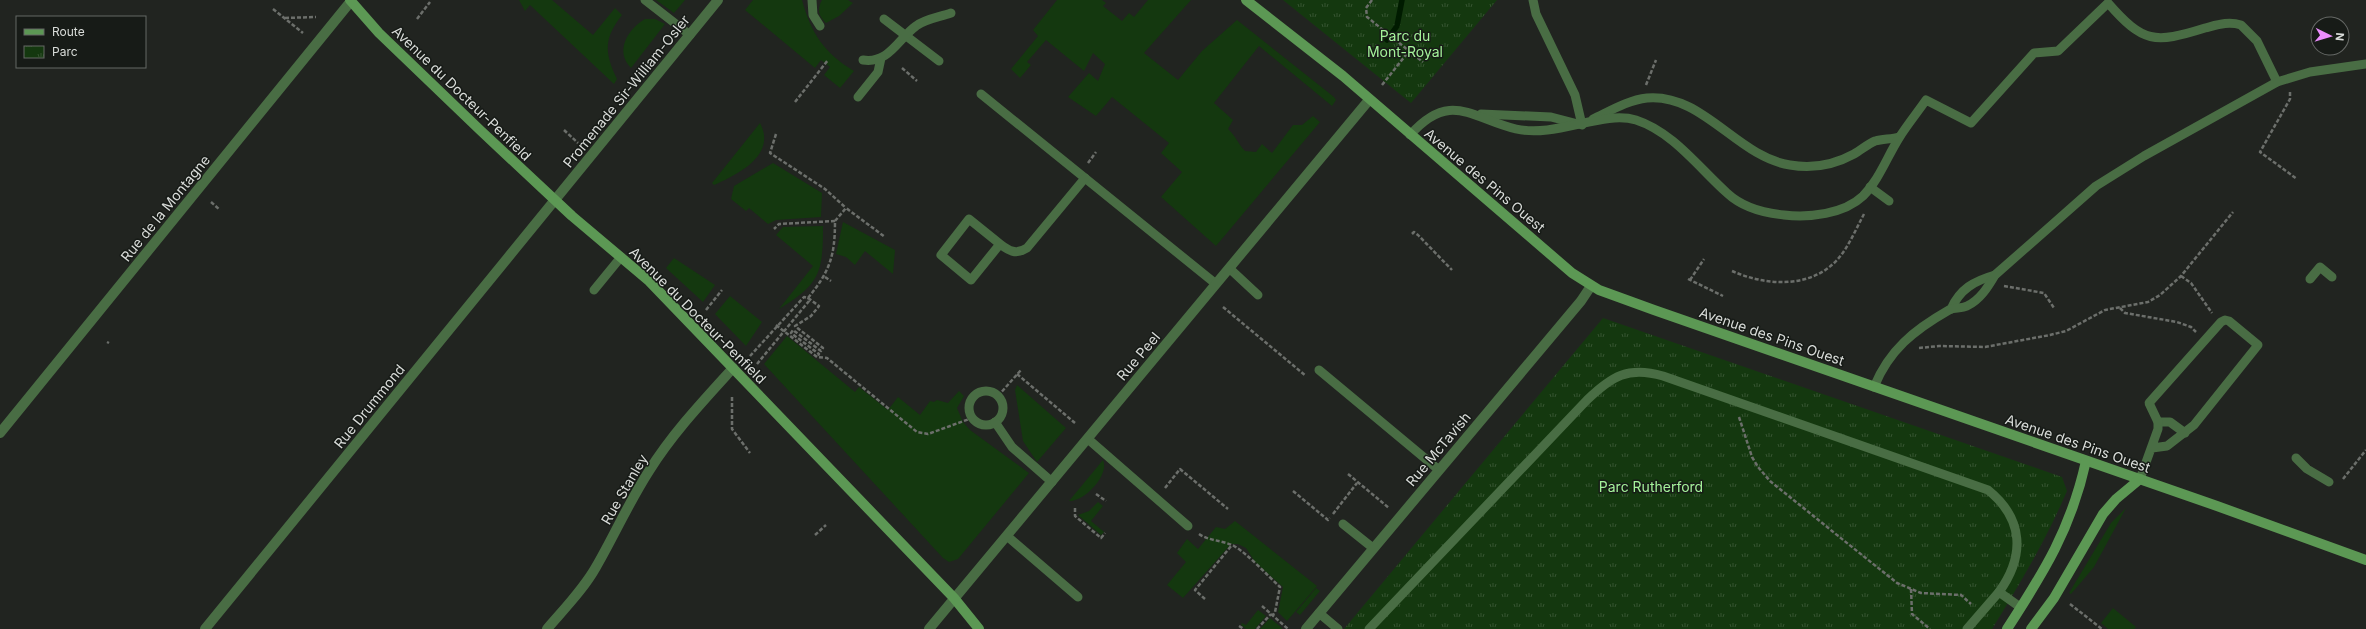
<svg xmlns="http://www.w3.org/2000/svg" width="2366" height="629" font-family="Inter,sans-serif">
<defs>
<pattern id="park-tufts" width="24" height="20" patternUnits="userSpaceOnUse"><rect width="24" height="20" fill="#14380f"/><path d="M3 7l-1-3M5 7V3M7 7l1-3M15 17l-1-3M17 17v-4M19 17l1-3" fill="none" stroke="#365431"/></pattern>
</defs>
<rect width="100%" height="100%" fill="#212420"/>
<g fill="#14380f">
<path d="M519,0H552L593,35L615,8L622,15C604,38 604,52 617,79L614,84L530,5L525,11Z"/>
<path d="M656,0H685L674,13Z"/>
<path d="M753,0H802C811,33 824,53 854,71L840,88L824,75L830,67L821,60L815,68L745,10Z"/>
<path d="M822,0H848L853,3L839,16L826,23C818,16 817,9 822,0Z"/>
<path d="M1057,0H1102L1106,3L1103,6L1122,21L1129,13L1134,17L1148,0H1191L1144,53L1178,80L1202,51L1237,20L1334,97L1336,100L1332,106L1259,46L1214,103L1233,120L1228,129C1236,136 1238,144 1245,151L1256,152L1262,144L1272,153L1293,125H1302L1313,116L1320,122L1216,246L1161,197L1182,172L1161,153L1169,143L1112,97L1096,116L1068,97L1089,73L1098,81L1105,64L1093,53L1084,71L1046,40L1027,62L1031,65L1020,78L1011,69L1038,36L1033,30Z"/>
<path d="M645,19H655L665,24L631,68C614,51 628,29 645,19Z"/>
<path d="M760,123C777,155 738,174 714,185L712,183Z"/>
<path d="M773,163L822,193L821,217L776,220L768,224L749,208L746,211L731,199L734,186Z"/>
<path d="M843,222L895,250L893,274L865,251L855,265L846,257L836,254Z"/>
<path d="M823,226C823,273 820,284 779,309L813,266L776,235L783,227Z"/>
<path d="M674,258L715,285L703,302L666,268Z"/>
<path d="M730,296L762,322L746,346L715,314Z"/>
<path d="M787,336L855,392L859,387L888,410L898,397L920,415L930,401L934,402L937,400L948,403L959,391L964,396L957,408L963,422L970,430L1029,473L958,559L949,562L943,558L764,364Z"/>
<path d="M1017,385L1066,428L1037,462L1023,441L1015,390Z"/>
<path d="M1103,460C1110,475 1084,502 1069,501Z"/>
<path d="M1098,502L1103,506L1091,521L1104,532L1101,535L1078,515L1089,511Z"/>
<path d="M2126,508L2094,567L2071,594L2069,593L2111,523Z"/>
<path d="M1235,521L1317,586L1287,621L1278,612L1283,587L1255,562L1246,548L1238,544H1231L1183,598L1167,585L1186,562L1177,553L1187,539L1198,549L1216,527L1225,529Z"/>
<path d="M1316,588L1320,591L1300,615L1296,612Z"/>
<path d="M2113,608L2136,627L2134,629H2108L2101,623Z"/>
<path d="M1258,610L1266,616L1255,629H1246L1241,625L1242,623L1246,625Z"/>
<path d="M1270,618L1282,628V629H1260Z"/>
</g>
<g fill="url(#park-tufts)">
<path d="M1283,0H1497L1411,103Z"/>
<path d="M1603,318L2062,477L2067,491C2046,540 2020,584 1992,629H1344Z"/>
</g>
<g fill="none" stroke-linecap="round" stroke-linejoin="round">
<path stroke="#001b00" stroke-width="5.5" d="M1387,40L1397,26L1402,0"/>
<g stroke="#6c6f6b" stroke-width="2.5" stroke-dasharray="4 2" stroke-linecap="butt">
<path d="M1372,0L1366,8L1367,17L1423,62"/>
<path d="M273,9L303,33"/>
<path d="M285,18L316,17"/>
<path d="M417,19L430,2"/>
<path d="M902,68L917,81"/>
<path d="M1382,85L1409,51"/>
<path d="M1646,85L1656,60"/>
<path d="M2290,92V99L2260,152L2297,179"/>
<path d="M795,102L828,60"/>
<path d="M564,130L578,143"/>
<path d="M776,134L770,153L825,189L846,208"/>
<path d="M1088,163L1096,152"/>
<path d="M211,202L220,210"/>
<path d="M835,221L846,208L885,237"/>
<path d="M1412,234L1414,232L1418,235L1452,270"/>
<path d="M1732,271C1766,286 1811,289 1838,259C1849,246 1856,229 1864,214"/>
<path d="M2181,276L2191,283L2212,313"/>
<path d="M825,277L831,281"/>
<path d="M1688,279L1723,296"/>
<path d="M1690,280L1704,259"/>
<path d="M2004,286L2044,293L2054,308"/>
<path d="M808,298L819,306L811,316L795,326L823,348L821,351L793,330L791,333L819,354L817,357"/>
<path d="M1223,307L1306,376"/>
<path d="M2120,308L2125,313L2177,322L2191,327L2196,332"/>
<path d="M706,310L722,290"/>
<path d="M776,325L817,357L827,358L917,432L928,434L972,418"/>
<path d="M107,342L109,343"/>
<path d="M1919,348L1939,346L1985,347L2050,335L2066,331L2105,310L2148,302L2160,295L2181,276L2233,212"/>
<path d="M750,356L804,297L808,298C830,271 835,256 835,221L779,224L774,229"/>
<path d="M757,364L809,301L808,298"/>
<path d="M1017,374L1075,423"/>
<path d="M998,396L1021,370"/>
<path d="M732,397V429L750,453"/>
<path d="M1739,417L1752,457L1758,467L1770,481L1832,531L1897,583L1921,593L1961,595L1971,604"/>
<path d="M1348,474L1389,508"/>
<path d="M2343,479L2366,450"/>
<path d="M1165,488L1180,469L1228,509"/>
<path d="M1293,491L1328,520L1330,518"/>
<path d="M1096,494L1106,501"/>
<path d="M1075,508V516L1101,538L1105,533"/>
<path d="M1333,514L1357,483"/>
<path d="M1199,534C1209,541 1222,540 1234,546C1248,554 1267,575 1280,587L1275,612L1273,615"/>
<path d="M815,535L826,525"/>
<path d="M1911,589L1912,614L1930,629"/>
<path d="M1205,599L1195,590L1232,545"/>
<path d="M2070,604L2102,629"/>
<path d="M1262,606L1288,629"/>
<path d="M1239,626L1244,629"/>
<path d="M1257,629L1271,614"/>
</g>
<g stroke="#496d44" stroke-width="9">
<path d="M645,0L690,35"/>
<path d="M812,0L813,15L820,26"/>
<path d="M1533,0L1536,14L1575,95L1582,125"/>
<path d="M884,19L939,61"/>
<path d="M863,60C889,64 898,39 916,26C925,19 940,17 951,13"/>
<path d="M981,94L1216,284"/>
<path d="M858,97L878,72L881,58"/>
<path d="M1481,114L1551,117L1578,124"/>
<path d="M1593,119C1610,111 1628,100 1647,98C1703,93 1737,157 1790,165C1813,169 1834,165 1854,154C1861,150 1868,144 1875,141C1883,139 1892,139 1899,137"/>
<path d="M1410,135C1450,90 1471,118 1516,129C1556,138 1603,110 1636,120C1673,132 1699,168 1727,193C1743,208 1763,213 1784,215C1809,218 1844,214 1863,196C1879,180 1887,157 1899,138C1907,125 1917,113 1926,100L1971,123L2034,53L2058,51L2108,3C2143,43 2154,44 2205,28C2217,25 2228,21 2241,25L2257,41L2277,82"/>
<path d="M1870,187L1889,201"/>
<path d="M1000,244L969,219L941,255L971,280L1000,244C1009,251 1016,255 1027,248L1085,178"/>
<path d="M1229,268L1258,295"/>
<path d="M2310,279L2320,267L2332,277"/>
<path d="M594,290L621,257"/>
<path d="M1951,309C1960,289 1974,281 1995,275"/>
<path d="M1319,370L1439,470"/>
<path d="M1874,387C1889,350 1914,330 1949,310C1954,307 1961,309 1967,306C1980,300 1988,287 1995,275L2096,186L2144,156L2277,82L2310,72L2366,64"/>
<circle cx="986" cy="408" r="17"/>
<path d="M995,422L1012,447L1052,482"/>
<path d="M2158,422H2170L2185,433"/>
<path d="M1088,439L1188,526"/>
<path d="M2296,458L2307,469L2329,482"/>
<path d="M2140,479L2158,429V422L2149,403L2221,322L2225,320L2229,321L2258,345L2194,425L2167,446L2152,448"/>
<path d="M1343,524L1373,548"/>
<path d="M1007,536L1078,597"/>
<path d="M1319,613L1338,629"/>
<path d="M1369,629L1587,400C1612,376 1628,366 1663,376L1988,490C2024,519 2025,556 1999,592"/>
<path d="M1967,629L1999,592L2020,607"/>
</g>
<g stroke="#496d44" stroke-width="10">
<path d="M205,629L718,0"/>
<path d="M547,629C564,609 583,590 596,567C614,536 629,502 649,471C672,434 703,401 733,368"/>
<path d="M1306,629L1581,301L1591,286"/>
</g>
<g stroke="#496d44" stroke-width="10">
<path d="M0,433L351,1"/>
<path d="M929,629L1369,100"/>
</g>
<g stroke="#5c9854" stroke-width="10">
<path d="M350,0L379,33L480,130L572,216L649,281L954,598L979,629"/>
<path d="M1246,0L1343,76L1572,273L1599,290L1654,310L2217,506L2366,560"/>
<path d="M2007,629C2044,572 2071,529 2086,461"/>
<path d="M2031,629L2054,598L2103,514L2116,499L2140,479"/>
</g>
</g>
<g text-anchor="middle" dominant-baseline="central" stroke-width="3" stroke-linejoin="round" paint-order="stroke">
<g font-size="14" fill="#a4f29a" stroke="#171b17">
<text x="1405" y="35">Parc du<tspan x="1405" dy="16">Mont-Royal</tspan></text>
<text x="1651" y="486">Parc Rutherford</text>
</g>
<g font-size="14" fill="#d9dcd9" stroke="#171b17">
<text transform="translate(626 91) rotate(-51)">Promenade Sir-William-Osler</text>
<text transform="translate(462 93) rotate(44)">Avenue du Docteur-Penfield</text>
<text transform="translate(1485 180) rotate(40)">Avenue des Pins Ouest</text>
<text transform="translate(165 208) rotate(-51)">Rue de la Montagne</text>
<text transform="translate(698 315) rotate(45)">Avenue du Docteur-Penfield</text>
<text transform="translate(1772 336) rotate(19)">Avenue des Pins Ouest</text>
<text transform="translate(1138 356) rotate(-50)">Rue Peel</text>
<text transform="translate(369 406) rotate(-51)">Rue Drummond</text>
<text transform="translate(2078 443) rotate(19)">Avenue des Pins Ouest</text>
<text transform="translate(1438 449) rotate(-50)">Rue McTavish</text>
<text transform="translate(624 489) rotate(-60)">Rue Stanley</text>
</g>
</g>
<rect x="16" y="16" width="130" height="52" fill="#171b17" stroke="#656865"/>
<rect x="24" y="29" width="20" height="6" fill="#5c9854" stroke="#656865"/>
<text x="52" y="36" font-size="12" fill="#d9dcd9">Route</text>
<rect x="24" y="46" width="20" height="12" fill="url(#park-tufts)" stroke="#656865"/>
<text x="52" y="56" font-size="12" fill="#d9dcd9">Parc</text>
<g transform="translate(2330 36) rotate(95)"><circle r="19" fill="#171b17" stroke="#656865"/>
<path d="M0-3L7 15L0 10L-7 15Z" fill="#eb8dfc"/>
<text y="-6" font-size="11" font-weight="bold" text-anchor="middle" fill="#d9dcd9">N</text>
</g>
</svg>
